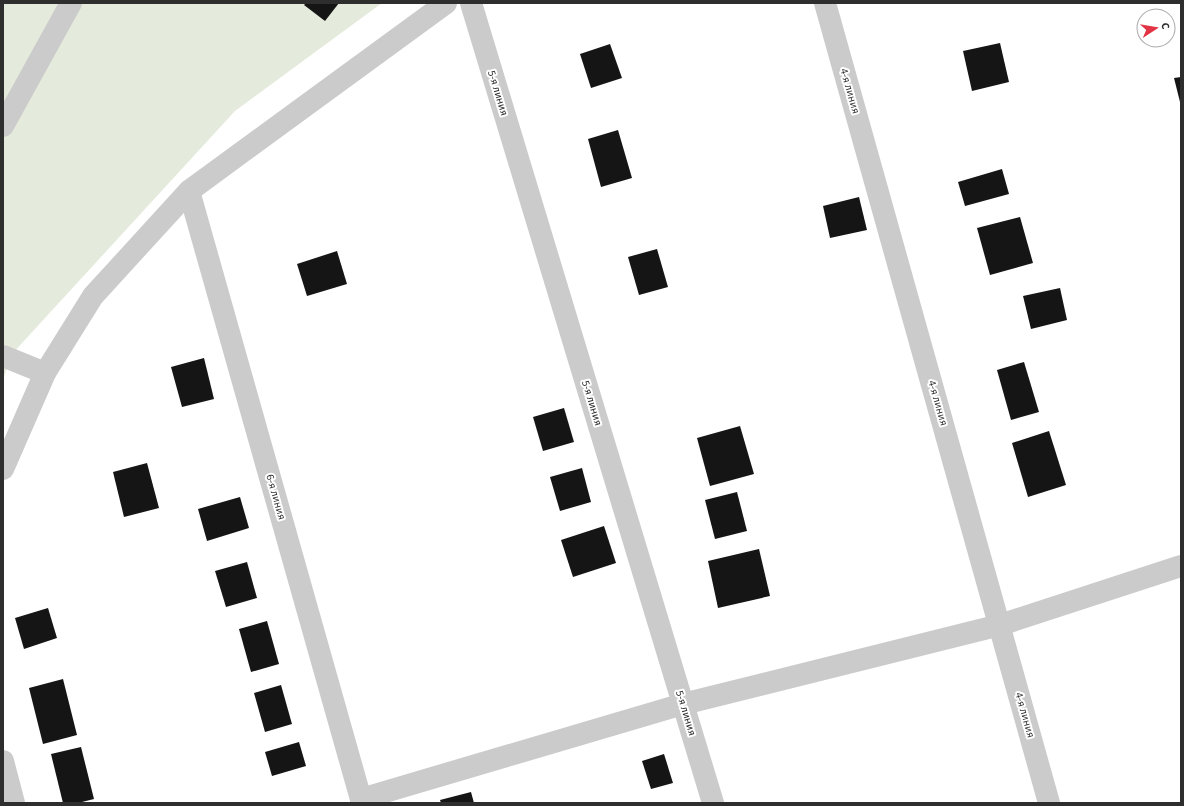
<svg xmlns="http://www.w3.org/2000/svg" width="1184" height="806" font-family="'Source Sans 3',sans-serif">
<rect width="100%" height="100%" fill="#fff"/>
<path fill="#e5ebdc" d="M3,3H382L235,111L12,354L3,379Z"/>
<g fill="#151515">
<path d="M306,3H339L325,21L304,5Z"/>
<path d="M1000,43L1009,82L972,91L963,51Z"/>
<path d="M610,44L622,78L591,88L580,54Z"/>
<path d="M1181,77V102H1180L1174,78Z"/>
<path d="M618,130L632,178L601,187L588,139Z"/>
<path d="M1002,169L1009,194L965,206L958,182Z"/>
<path d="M859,197L867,230L830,238L823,206Z"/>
<path d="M1020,217L1033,263L990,275L977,228Z"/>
<path d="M657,249L668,287L639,295L628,257Z"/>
<path d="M337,251L347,284L307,296L297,264Z"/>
<path d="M1060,288L1067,320L1031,329L1023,296Z"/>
<path d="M204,358L214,399L182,407L171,367Z"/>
<path d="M1024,362L1039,412L1011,420L997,370Z"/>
<path d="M564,408L574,442L543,451L533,417Z"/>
<path d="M740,426L754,474L710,486L697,438Z"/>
<path d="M1049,431L1066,485L1028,497L1012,443Z"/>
<path d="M147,463L159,508L124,517L113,472Z"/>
<path d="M582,468L591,502L560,511L550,477Z"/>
<path d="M737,492L747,531L715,539L705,500Z"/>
<path d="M240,497L249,528L207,541L198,509Z"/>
<path d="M604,526L616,563L573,577L561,540Z"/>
<path d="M759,549L770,596L718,608L708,561Z"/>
<path d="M247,562L257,598L226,607L215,571Z"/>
<path d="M48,608L57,638L24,649L15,618Z"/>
<path d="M267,621L279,664L251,672L239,629Z"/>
<path d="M63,679L77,735L43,744L29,688Z"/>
<path d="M281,685L292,724L265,732L254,693Z"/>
<path d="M299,742L306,766L272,776L265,752Z"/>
<path d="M81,747L94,799L78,803H63L51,754Z"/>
<path d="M664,754L673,783L651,789L642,761Z"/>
<path d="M471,792L474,803H441L440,800Z"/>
</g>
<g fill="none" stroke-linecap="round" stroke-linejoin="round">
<g stroke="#cbcbcb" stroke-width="22">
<path d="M471,3L713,803"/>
<path d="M825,3L1049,803"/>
<path d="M3,126L71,3"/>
<path d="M189,191L362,803"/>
<path d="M3,356L45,373"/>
<path d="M3,469L45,373L93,296L189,191L446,3"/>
<path d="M3,761L14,803"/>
<path d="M361,799L683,704L1000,625L1181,566"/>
</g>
</g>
<g text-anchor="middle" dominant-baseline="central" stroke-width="4" stroke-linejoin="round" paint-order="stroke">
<g font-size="11" fill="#2e2e2e" stroke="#fff">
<text transform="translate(850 91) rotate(74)">4-я линия</text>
<text transform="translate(498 93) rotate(73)">5-я линия</text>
<text transform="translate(592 403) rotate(73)">5-я линия</text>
<text transform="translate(938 403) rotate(74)">4-я линия</text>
<text transform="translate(276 497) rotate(74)">6-я линия</text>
<text transform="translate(686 713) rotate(73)">5-я линия</text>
<text transform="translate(1025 715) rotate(74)">4-я линия</text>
</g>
</g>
<rect width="1184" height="806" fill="none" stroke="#2e2e2e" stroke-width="8"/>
<g transform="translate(1156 28) rotate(78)"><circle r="19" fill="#ffffff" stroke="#ababab"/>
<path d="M0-3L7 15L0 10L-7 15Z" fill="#e23445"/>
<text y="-6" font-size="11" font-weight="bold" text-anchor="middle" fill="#2e2e2e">С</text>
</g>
</svg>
